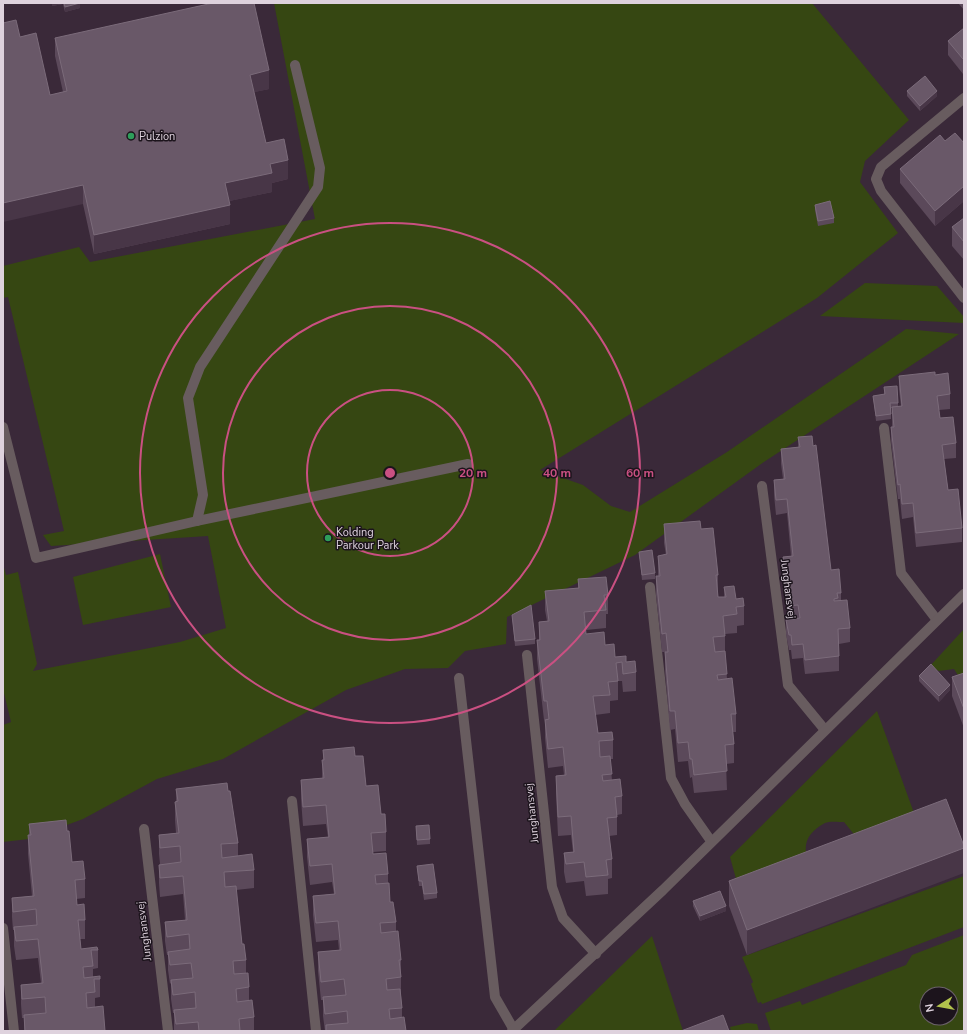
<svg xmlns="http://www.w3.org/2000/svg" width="967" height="1034" font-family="'Nunito Sans',sans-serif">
<rect width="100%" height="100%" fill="#3a2939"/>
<g fill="#364712" fill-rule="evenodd">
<path d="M274,3H812L909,120L865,161L860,182L898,233L817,298L540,470L583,485L611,506L630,512L727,452L906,329L959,334L761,464L635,555L507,617L506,644L465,651L448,668L405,669L346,690L223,759L157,779L83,819L29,839L3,842V725L11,722L3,689V564L6,575L18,572L37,664L33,671L180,642L226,628L208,536L51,546L43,535L64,531L8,297L3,298V266L79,247L90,262L315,219Z"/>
<path d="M865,283L937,286L964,317V323L820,316Z"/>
<path d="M160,554L171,607L83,625L73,577Z"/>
<path d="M964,629V678L961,680L954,669L939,671L930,666Z"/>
<path d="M877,711L918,824L854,846L853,833L844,822C838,822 829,821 825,823C808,832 801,845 809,862L738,886L730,857Z"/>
<path d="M964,876V927L762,1004L761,1002L758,1003L751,984L753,982L742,957Z"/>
<path d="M964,935V1031H771L765,1013L800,1001L802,1005L906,965L912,955ZM927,994H951V1018H927Z"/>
<path d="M652,936L683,1031H554Z"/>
<path d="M747,1023L757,1024L759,1031H731L730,1027Z"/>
</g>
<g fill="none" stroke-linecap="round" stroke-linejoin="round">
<g stroke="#685c5f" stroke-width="10">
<path d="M964,98L881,167L876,179L881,191L964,298"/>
<path d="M3,427L36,558L197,521L468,464"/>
<path d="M197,521L203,495L188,398L200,367L318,187L320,168L295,65"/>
<path d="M459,678L495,997L514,1030"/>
</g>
<g stroke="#685c5f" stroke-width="10">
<path d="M884,428L901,573L937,620"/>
<path d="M762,486L788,685L825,730"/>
<path d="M650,587L671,778L685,804L711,841"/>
<path d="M527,655L552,887L563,918L596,954"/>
<path d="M292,801L316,1031"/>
<path d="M144,829L168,1031"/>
<path d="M3,928L14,1031"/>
<path d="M512,1031L663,890L964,594"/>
</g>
</g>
<g fill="#5b495a">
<path d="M52,3H80V8L65,12L63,4L52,6Z"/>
<path d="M958,3H964V10Z"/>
<path d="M964,28L963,74L948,55V41Z"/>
<path d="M20,37L50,95L63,92L55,56V38L269,89L254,92L266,143L288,179L272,183V192L229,201L230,224L94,254L83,204Z"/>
<path d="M907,91L937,96L920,111L907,96Z"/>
<path d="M945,141L964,143V201L935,226L900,183V169Z"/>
<path d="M815,205L834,218V223L818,226L815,210Z"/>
<path d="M964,218V260L952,246V227Z"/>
<path d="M935,375L950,394V409L939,410L940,418L956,443V458L944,459L948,490L962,528V542L916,547L913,517L902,519L900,499H898L891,441V427H892V408H891V419L876,421L873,396L884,395V387L898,403V406H901L899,390V376Z"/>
<path d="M798,437L831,570L841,593V600L850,628V642L839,644V671L805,674L803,658L792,659L791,650H789L786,634V620H788L783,572V557L791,556L787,513L776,515L774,495V480L783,479L781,464V449L798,447Z"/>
<path d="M664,524L701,529L718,575V597H724V587L736,599L744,606V625L737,626V633L725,634V651L727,679L736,714V732H733L734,744V763L726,764L727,790L694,793L692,777L690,778L688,761L678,762L675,729L670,730L665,671V652H666H662L656,595V576H658V556L666,555L664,543Z"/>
<path d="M639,552L655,573V579L642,580Z"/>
<path d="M578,579L608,595V614H606V628L586,630V634L605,645L615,657L626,662L636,672V691L623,692L622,681H618V700L610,701V713L595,715L598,733L613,740V759H610L612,780L622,796V814L617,815V835L609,836L612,859V878L608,879V894L586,896L584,881L566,883L564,872V853L573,852L571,835L558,836L556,794V776L564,775L563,766L548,768L545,738V720H544L537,659V640H539V622L547,621L545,610V591L578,588Z"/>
<path d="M512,615L535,639V644L515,646Z"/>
<path d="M964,673V728L952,696V677Z"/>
<path d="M919,676L950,690L939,702L919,681Z"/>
<path d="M323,750L355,756L366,786L381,814L386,832V851L373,852V854L388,874V883L390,902L396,922V931L401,960V995L402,1008V1018L406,1031H325L323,1016V1000H321L318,971V952L339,950L338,940L316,942L313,915V896L334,894L332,882L310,885L307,857V839L328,837L326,824L303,826L301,799V780L322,778V760H323Z"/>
<path d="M176,789L228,791L238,843V856L254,870V888L236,890L242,944L246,960V973L249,987V1001L254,1017V1031H174V1013H173L171,999V983L170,984L168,970V955H167L165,941V922L185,920L183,894L160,897L159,883V865L160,864L159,854V835L176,833L175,820V802H176Z"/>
<path d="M29,824L67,831L72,862L85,879V898L76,899L77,905L85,920V939H80L81,949L98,950V968L93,969V977L100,979V997L95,998V1007L105,1031H24V1018H22L21,1004V985L41,983L38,958L16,960L14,946V930H13L12,917V898L32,896L28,854V835H29Z"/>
<path d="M416,826L430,839V844L417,845Z"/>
<path d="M964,846L747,955L729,906V881Z"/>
<path d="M417,866L437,893V898L424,900L422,886H419Z"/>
<path d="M693,901L726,911L700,921L693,906Z"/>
</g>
<g fill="#483647">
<path d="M52,3H63V4L52,6Z"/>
<path d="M80,3V8L65,12V7Z"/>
<path d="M963,59H964V73L963,74Z"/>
<path d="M269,70V89L250,93V75Z"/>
<path d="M937,91V96L920,111V106Z"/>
<path d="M288,160V179L272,183V192L225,202V183L270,164Z"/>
<path d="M83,185V204L3,222V203Z"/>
<path d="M964,186V201L935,226V211Z"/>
<path d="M230,205V224L94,254V235Z"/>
<path d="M950,685V690L939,702V696Z"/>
<path d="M964,848V873L747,955V930Z"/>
<path d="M726,906V911L700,921V916Z"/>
</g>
<g fill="#695868" stroke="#7b6b7a">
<path d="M64,3H80L65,7Z"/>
<path d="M213,3H254L269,70L250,75L266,143L284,139L288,160L270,164L272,173L225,183L230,205L94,235L83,185L3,203V23L16,20L20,37L36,33L50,95L67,91L55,38Z"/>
<path d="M964,28V59H963L948,41Z"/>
<path d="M925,76L937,91L920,106L907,91Z"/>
<path d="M955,133L964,143V186L935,211L900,169L940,135L945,141Z"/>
<path d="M830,201L834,218L818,221L815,205Z"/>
<path d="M964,218V242L952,227Z"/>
<path d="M935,372V375L948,373L950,394L937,396L940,418L953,417L956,443L942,445L948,490L958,489L962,528L916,533L913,503L902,504L900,484L898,485L891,427H894L892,407L902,406L899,376Z"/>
<path d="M897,386L898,403H890L891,414L876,416L873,396L885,394L884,387Z"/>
<path d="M812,436L813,446L816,445L831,570L839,569L841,593H837L838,598L834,599V601L847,600L850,628L838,629L839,656L805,660L803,644L792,645L791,635H789L786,620L800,618L798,605L788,606L783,557L793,556L787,499L776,500L774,480L785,479L781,449L800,447L798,437Z"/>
<path d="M700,521L701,529L713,528L718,575H716L718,597H726L724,587L734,586L736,599L743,598L744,606L736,607L737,614L723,616L725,636L713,637L715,652L725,651L727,674L717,675L718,680L732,678L736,714H731L734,744L725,745L727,771L694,775L692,759H690L688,742L678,743L675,711H670L665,652H668L666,633L662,634L656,576H660L658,556L667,554L664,524Z"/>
<path d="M652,550L655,573L642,575L639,552Z"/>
<path d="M606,577L608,595H604L606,610L584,612L586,634L604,632L605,645L614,644L615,657L626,656V662L635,661L636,672L623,674L622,662L616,663L618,681L608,682L610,695L593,696L598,733L612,732L613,740L599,741L600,757L610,756L612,774L602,775L603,781L620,779L622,796L615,797L617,817L607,818L612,859L606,860L608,875L586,877L584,862L566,864L564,853L574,852L571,816L558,817L556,776L566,775L563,747L548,749L545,720L549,719L547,701H544L537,640H540L539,622L549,621L545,591L579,588L578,579Z"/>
<path d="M531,605L535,639L515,641L512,615Z"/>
<path d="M931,664L950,685L939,696L919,676Z"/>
<path d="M964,673V709L952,677Z"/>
<path d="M354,747L355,756H363L366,786L378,785L381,814H385L386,832L371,833L373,854L386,853L388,874L375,875L376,884L389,883L390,902H393L396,922L380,923L381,933L398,931L401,960H399L401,977L386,979L387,990L400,989L402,1008L389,1009L390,1019L404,1017L406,1031H326V1025L348,1023L347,1011L325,1014L323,997L346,995L344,979L321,982L318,952L341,950L338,921L316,923L313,896L335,894L332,864L310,866L307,839L329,837L326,805L303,807L301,780L324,778L322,760H324L323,750Z"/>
<path d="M227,783L228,791H230L238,843L221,844L222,858L252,854L254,870L224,872L225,887L236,886L242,944H244L246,960L233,961L234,974L248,973L249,987L236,989L237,1002L252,1000L254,1017L239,1019L240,1031H199L198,1022L176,1024L174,1010L196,1008L195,992L173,995L171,980L193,978L191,963L170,965L168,952L190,949L189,934L167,937L165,922L187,920L183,876L160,878L159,865L181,862L180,846L160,848L159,835L179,833L175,802L178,801L176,789Z"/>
<path d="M946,799L964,846V848L747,930L729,881Z"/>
<path d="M66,820L67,831H69L72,862L83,861L85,879L75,880L77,905L84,904L85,920H78L81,949L97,947L98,950H91L93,966L83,967L84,978L100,976V979H94L95,992L86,993L87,1008L103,1006L105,1031H25L24,1015L46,1013L45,997L22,999L21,985L43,983L38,939L16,941L14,927L37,925L36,909L13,912L12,898L34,896L28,835H31L29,824Z"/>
<path d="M429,825L430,839L417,840L416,826Z"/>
<path d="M433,864L437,893L424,894L422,881H419L417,866Z"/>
<path d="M720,891L726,906L700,916L693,901Z"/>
<path d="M723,1015L729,1031H681Z"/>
</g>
<g fill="none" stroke="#ca5082" stroke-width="2">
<circle cx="390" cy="473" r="83"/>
<circle cx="390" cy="473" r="167"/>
<circle cx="390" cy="473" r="250"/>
</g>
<g fill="#2e9e5b" stroke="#1c141c" stroke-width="1.5">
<circle cx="131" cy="136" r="4"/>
<circle cx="328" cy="538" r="4"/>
</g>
<g text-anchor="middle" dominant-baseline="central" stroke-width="3" stroke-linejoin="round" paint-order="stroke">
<g font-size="11" fill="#ded2dd" stroke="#1c141c" text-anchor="start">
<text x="139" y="136">Pulzion</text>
<text x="336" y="532">Kolding<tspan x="336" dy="13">Parkour Park</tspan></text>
</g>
<g font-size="11" fill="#ded2dd" stroke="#1c141c">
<text transform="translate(788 589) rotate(83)">Junghansvej</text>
<text transform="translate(532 813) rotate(-96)">Junghansvej</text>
<text transform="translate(144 931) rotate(-97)">Junghansvej</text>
</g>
</g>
<circle cx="390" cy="473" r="6" fill="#ca5082" stroke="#1c141c" stroke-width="2"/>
<g font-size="12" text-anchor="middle" font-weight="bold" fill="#ca5082" stroke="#1c141c" stroke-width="3" stroke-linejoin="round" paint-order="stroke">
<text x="473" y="477">20 m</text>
<text x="557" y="477">40 m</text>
<text x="640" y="477">60 m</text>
</g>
<rect width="967" height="1034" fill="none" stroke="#ded2dd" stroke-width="8"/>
<g transform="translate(939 1006) rotate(259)"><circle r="19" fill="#1c141c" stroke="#6a6069"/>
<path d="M0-3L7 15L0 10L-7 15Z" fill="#b2c34c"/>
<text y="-6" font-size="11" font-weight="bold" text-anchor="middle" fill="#ded2dd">N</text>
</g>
</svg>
